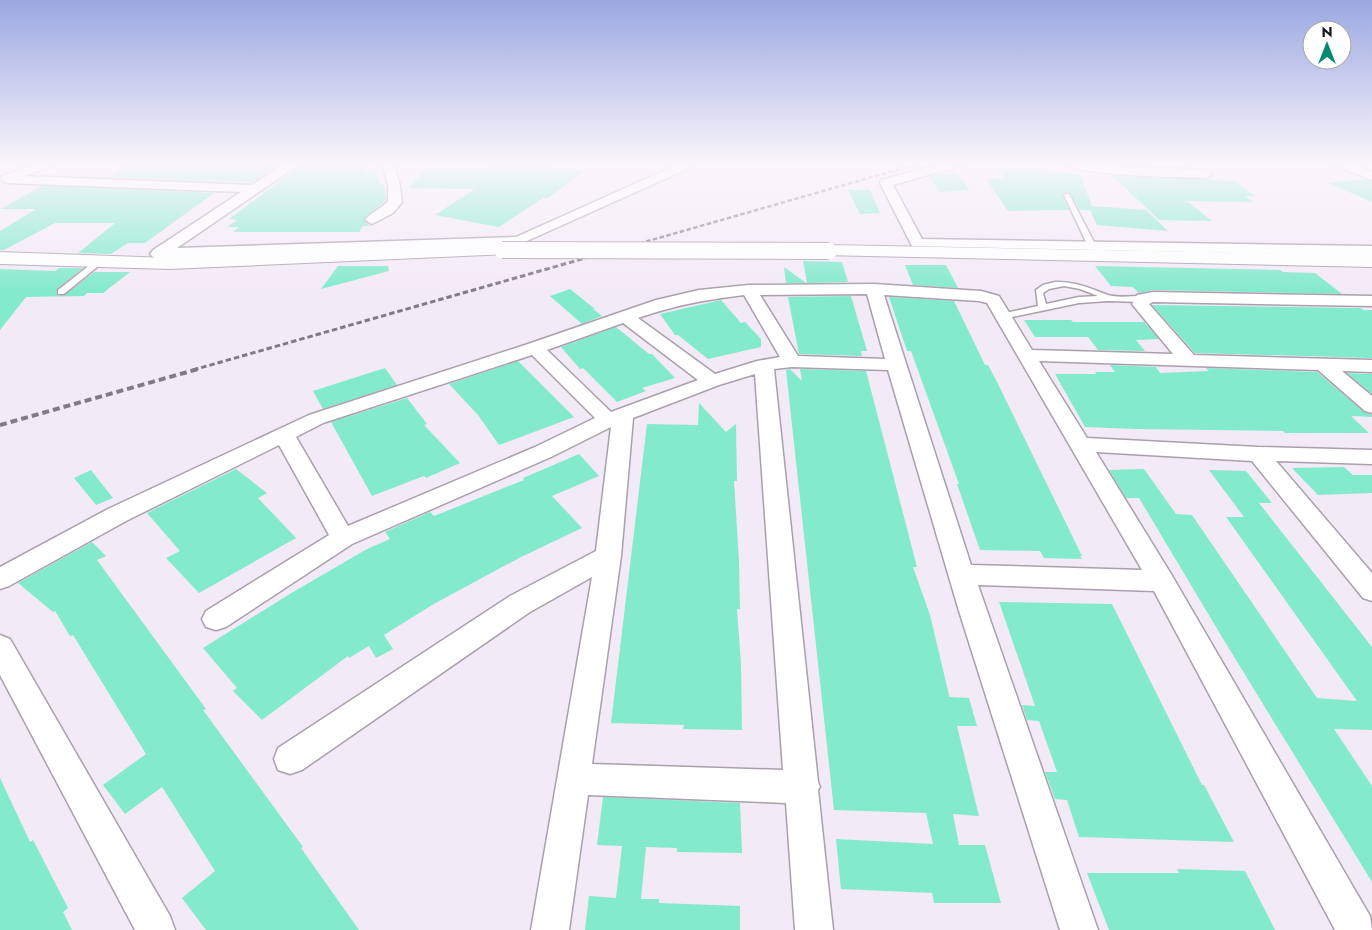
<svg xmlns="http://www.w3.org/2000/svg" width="1372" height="930" font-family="Jost,sans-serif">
<rect width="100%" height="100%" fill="#f3eaf7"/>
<g fill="#83eacb">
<path d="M135,163H282L252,182L107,177Z"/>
<path d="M297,163H363L364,172L376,170L379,185L384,184L386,200L364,219L370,226H363L359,232H233L239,227H227L237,220L229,219L295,170Z"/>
<path d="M499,163L584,171L548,198H543L499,227L435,215L475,189L409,188L425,169H492Z"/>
<path d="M997,168L1080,174L1092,206L1146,210L1168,231L1097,225L1090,210H1080L1069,192L1062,195L1069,210L1008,211L986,179L1005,178Z"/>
<path d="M940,174H957L970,190L940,192L929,177Z"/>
<path d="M1112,175L1235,181L1255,196H1245L1253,202L1187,201L1212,221L1159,220Z"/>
<path d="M1364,179L1372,182V202L1328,183Z"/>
<path d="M42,186L214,193L145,243H128L111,254L78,253L115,223H55L4,250H0V231L36,209H1Z"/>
<path d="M848,190H870L880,213L860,214Z"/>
<path d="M803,261L842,262L848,282L807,283Z"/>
<path d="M905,265H946L958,288L913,285Z"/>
<path d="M338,266H388L389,271L321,289Z"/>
<path d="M1095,266L1280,270L1283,272L1315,273L1342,294L1153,290L1139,293L1133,287L1111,286Z"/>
<path d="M784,267L806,283H786Z"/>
<path d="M59,268H83L57,289L56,294L58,296L65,295L94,272H130L103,293H87L84,296L26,297L0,330V269L55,271Z"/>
<path d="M570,289L595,309H593L602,316L582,324L550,296Z"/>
<path d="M851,296L867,351H861L862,356L799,354L788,297Z"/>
<path d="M889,297L954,301L985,365H988L997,382L1082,556H1080L1082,559L1044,558L1040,551L980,550L957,484H959L911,351H907Z"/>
<path d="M721,300L741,323L745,322L761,339V347L708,359L678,335H675L660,314Z"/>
<path d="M1152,305L1360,308L1364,310H1372V358L1195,353Z"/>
<path d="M1024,320H1071L1073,322H1144L1159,339L1136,340L1145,351L1098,350L1088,337H1035Z"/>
<path d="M616,327L649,354H652L675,378L642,388L646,391L617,402L583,368L580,369L561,347Z"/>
<path d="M518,361L574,417L499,445L478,415L449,384Z"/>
<path d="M1110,365L1156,367L1160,373L1209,371L1206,368L1317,372L1364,412L1372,415V417L1351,416L1369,433H1285L1283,431L1135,429L1085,427L1055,374H1096L1095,372H1115Z"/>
<path d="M385,368L397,385L323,409L313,391Z"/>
<path d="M790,369L802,381L800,369L866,371L917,567H913L930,615L949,695L950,697L969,698L977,726H957L979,816L953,814L959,845H985L1001,903H934L932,893L841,889L836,839L933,844L926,813L834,810L786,370Z"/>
<path d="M1347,373L1372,374V394Z"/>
<path d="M407,398L427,424L424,425L460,463L426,478L424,476L372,496L331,422Z"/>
<path d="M699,403L726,432L736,424L737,481H734L739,561L740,609H737L741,664L742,730L683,729L684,725L611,723L647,424L698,425Z"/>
<path d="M579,454L599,476L552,496L582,528L519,558L432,605L384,635L393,649L376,658L369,646L349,658L348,656L262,720L233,691L237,688L203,648L293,592L367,549L390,539L385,532L430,512L434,516L524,480L523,478Z"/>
<path d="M1344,467L1353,475H1372V493L1318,495L1292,468Z"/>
<path d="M236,469L267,493L258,498L296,538L199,593L166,558L180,551L147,513Z"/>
<path d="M1144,469L1176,514L1192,515L1317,698L1357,701L1226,517H1244L1209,470L1246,471L1272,503H1259L1372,647V730L1334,729L1372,786V882L1222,637L1139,498H1126L1109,470Z"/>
<path d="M91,470L113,498L96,505L74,478Z"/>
<path d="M92,542L106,556L97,560L206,709L203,710L303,847L301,848L359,930H206L182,898L215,871L162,787L125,814L103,785L146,754L73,635L70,636L55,611L53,612L18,583Z"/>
<path d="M999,602L1112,604L1202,785H1204L1234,842L1079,837L1067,800L1055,799L1045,772H1057L1039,721L1027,720L1022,705L1035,706Z"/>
<path d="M0,778L30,842L33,840L68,908L63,912L72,930H0Z"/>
<path d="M603,797L740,803L742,853L677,852V848L646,847L641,899H659V903L740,906V930H585L589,896L616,898L622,846L597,845Z"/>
<path d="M1177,869L1245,871L1275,930H1109L1087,873H1179Z"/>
</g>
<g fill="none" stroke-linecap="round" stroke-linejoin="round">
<g stroke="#a9a0ac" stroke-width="3">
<g id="service">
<path d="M1065,194H1069L1096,246L1095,248L1088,246L1064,195Z"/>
<path d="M95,261L102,263L64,294H58V290Z"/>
<path d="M1055,282C1075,281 1089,288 1108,295C1117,298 1132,296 1143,296L1147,299L1143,302L1108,301L1079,303L1003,319L999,316L1000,314L1038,306L1036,290L1043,285ZM1064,286L1080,289L1098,296L1079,297L1046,304L1043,293L1049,289Z"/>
</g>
</g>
<g stroke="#a9a0ac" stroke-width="3">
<g id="minor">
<path d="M38,163H54L52,166L25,176L252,185L285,163H295L296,165L294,168L177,248L516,237L681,163H696L694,166L518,245L158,259L153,257L150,254L153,250L241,192L6,183L0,179L2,176Z"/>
<path d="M382,163H394L400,186L402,202L393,213L372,224L365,220C371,212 381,209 388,201V186Z"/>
<path d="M944,163H962L960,166L893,185L922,239L1372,246V256L912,246L880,183L881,180Z"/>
<path d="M1062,163H1087L1102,165L1206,170L1212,174L1206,178C1183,177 1074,176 1062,163Z"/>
<path d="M1334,163H1350L1372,172V180L1336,166Z"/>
<path d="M874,284L981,291L999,296L1032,350L1173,354L1132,304L1137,295L1153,292L1372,296V306L1153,302L1149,304L1194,355L1372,360V372L1342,371L1372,396V413L1365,411L1318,370L1039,361L1087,438L1258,447L1372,450V464L1276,461L1372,573V601L1363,598L1252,461L1096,452L1171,574L1370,916L1372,930H1335L1154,591L978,585L1098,930H1060L959,611L888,370L792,367L774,369L818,782L820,787L818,790L833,930H795L786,803L588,795L569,930H531L592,577L530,612L302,770L290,774L278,770L274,759L278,748L510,596L596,551L611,427L551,457L352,544L226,627L216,630L206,627L202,619L206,611L329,535L279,445L126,521L9,586L0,589V567L108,509L309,415L528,344L656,300L699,290L749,285ZM867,294L885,359L798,356L760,295ZM744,295L780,357L757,361L715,374L638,318C676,305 704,300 744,295ZM884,295L979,301L987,303L1142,570L971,565ZM623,323L698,380L611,412L547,350ZM532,355L595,418L535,447L348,526L296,437L323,423ZM755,374L783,770L592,764L621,556L633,418L719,385Z"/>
<path d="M0,635L10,639L170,916L175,930H135L0,675Z"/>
</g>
</g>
<g stroke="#a9a0ac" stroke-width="2">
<g id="secondary">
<path d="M502,244L509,246L511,250L509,254L169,269L0,264V252L169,258Z"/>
<path d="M829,245L1372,255V267L822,255L820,251L822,247Z"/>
</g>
</g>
<use href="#service" fill="#fff" fill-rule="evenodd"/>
<use href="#minor" fill="#fff" fill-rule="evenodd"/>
<use href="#secondary" fill="#fff" fill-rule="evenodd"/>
<path stroke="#807a82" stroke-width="2.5" stroke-dasharray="4.5 2.5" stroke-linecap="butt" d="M599,255L921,163"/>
<path stroke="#807a82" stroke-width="3" stroke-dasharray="5.5 3" stroke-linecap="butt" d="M193,370L603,253"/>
<path stroke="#807a82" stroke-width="4" stroke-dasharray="7 4" stroke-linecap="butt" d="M0,425L198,369"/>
<g stroke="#a9a0ac" stroke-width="18" stroke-linecap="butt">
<path id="secondary-bridge" d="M502,250L829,251"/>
</g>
<use href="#secondary-bridge" stroke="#fff" stroke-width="16"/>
</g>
<linearGradient id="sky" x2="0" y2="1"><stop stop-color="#9ba8e1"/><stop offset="0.56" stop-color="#faf6fb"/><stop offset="1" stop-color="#faf6fb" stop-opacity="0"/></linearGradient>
<rect width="1372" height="293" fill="url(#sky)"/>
<g transform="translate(1327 45)"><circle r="24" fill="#ffffff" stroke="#a2a1a3"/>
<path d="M0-4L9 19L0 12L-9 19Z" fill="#068a6f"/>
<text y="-8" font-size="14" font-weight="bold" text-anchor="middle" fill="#171418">N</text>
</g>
</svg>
